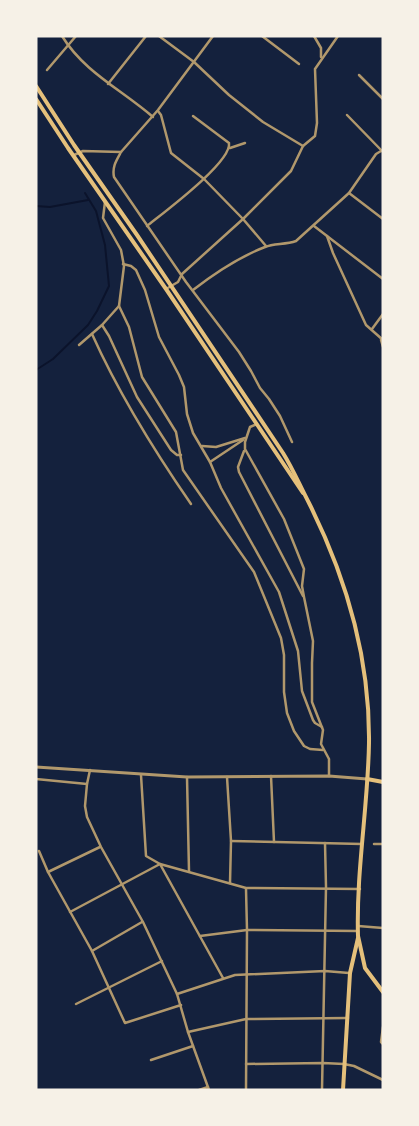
<svg xmlns="http://www.w3.org/2000/svg" width="419" height="1126" font-family="'DejaVu Sans',sans-serif">
<rect width="100%" height="100%" fill="#14213d"/>
<g fill="none" stroke-linecap="round" stroke-linejoin="round">
<g stroke="#0b132b" stroke-width="2">
<path d="M36,206L50,207L88,200"/>
<path d="M36,370L53,359L88,325L97,311L109,286L105,245L96,211L85,193"/>
</g>
<g stroke="#b1986c" stroke-width="2.5">
<path d="M62,36C84,72 122,90 153,117"/>
<path d="M159,36L194,62L229,95L263,122L303,146"/>
<path d="M262,36L299,64"/>
<path d="M314,36L321,48V57"/>
<path d="M47,70L76,36"/>
<path d="M359,75L383,99"/>
<path d="M108,84L146,36"/>
<path d="M158,111L161,115L171,153L204,179L243,219L266,246"/>
<path d="M347,115L383,152"/>
<path d="M230,148L245,143"/>
<path d="M121,152C116,161 112,167 114,177L186,282L239,352L251,371L260,388L269,399L280,416L292,442"/>
<path d="M74,155L83,151L121,152L158,110L213,36"/>
<path d="M349,193L383,219"/>
<path d="M105,202L103,218L121,250L124,266L119,306L129,327L142,377L176,432L183,470L254,572L281,638L284,655V692L287,713L294,731L304,746L310,749L323,750"/>
<path d="M147,226C163,213 232,162 229,143L193,116"/>
<path d="M314,226L383,279"/>
<path d="M327,236L333,253L366,325L383,340"/>
<path d="M123,264L131,266L136,270L145,290L159,337L179,375L184,387L187,414L193,433L210,462L221,488L279,592L298,651L302,691L313,720L315,723L322,727"/>
<path d="M166,289L178,282L182,274L243,219L291,171L303,146L315,136L317,123L315,69L338,36"/>
<path d="M193,290C215,273 239,257 265,247C274,243 285,245 296,241L349,193L376,154L381,151"/>
<path d="M102,325L109,336L137,397L171,450L177,455H181"/>
<path d="M372,329L383,314"/>
<path d="M92,334C119,394 153,449 191,504"/>
<path d="M381,340L383,347"/>
<path d="M79,345L102,325L119,306"/>
<path d="M257,424L250,427L245,442V449L284,519L304,569L302,586L304,597L313,641L312,663V702L323,730L321,744L329,759V776"/>
<path d="M202,446L216,447L245,438"/>
<path d="M244,451L238,467L239,472L303,596"/>
<path d="M210,462L243,440"/>
<path d="M90,770L87,784L85,806L87,817L101,847L143,922L177,994L188,1032L209,1090"/>
<path d="M141,775L146,856L160,864L223,978"/>
<path d="M271,776L274,842"/>
<path d="M187,777L189,871"/>
<path d="M227,777L231,841L230,883"/>
<path d="M36,779L87,784"/>
<path d="M231,841L362,844"/>
<path d="M374,844H383"/>
<path d="M39,851L48,872L92,951L125,1023L181,1005"/>
<path d="M48,872L100,847"/>
<path d="M70,912L160,864L246,888L360,889"/>
<path d="M358,926L383,928"/>
<path d="M200,936L247,930L358,931"/>
<path d="M92,951L142,922"/>
<path d="M177,994L235,975L325,971L349,973"/>
<path d="M76,1004L162,961"/>
<path d="M383,1027L381,1042L383,1044"/>
<path d="M188,1032L246,1019L348,1018"/>
<path d="M151,1060L193,1046"/>
<path d="M246,1064L323,1063L344,1064L354,1066L383,1080"/>
<path d="M199,1090L208,1087"/>
<path d="M246,1090L247,930L246,889"/>
<path d="M322,1090L326,887L325,843"/>
</g>
<path stroke="#b1986c" stroke-width="3" d="M36,767L187,777L329,776L367,779"/>
<g stroke="#e5c07b" stroke-width="4">
<path d="M36,86L74,145L137,235L283,453C293,469 300,486 309,503C346,577 370,660 369,743C368,807 356,872 358,936L365,968L383,992"/>
<path d="M36,99L68,148L166,289L303,493"/>
<path d="M367,779L383,782"/>
<path d="M343,1090L350,973L358,938"/>
</g>
</g>
<rect width="419" height="1126" fill="none" stroke="#f6f1e7" stroke-width="75"/>
</svg>
